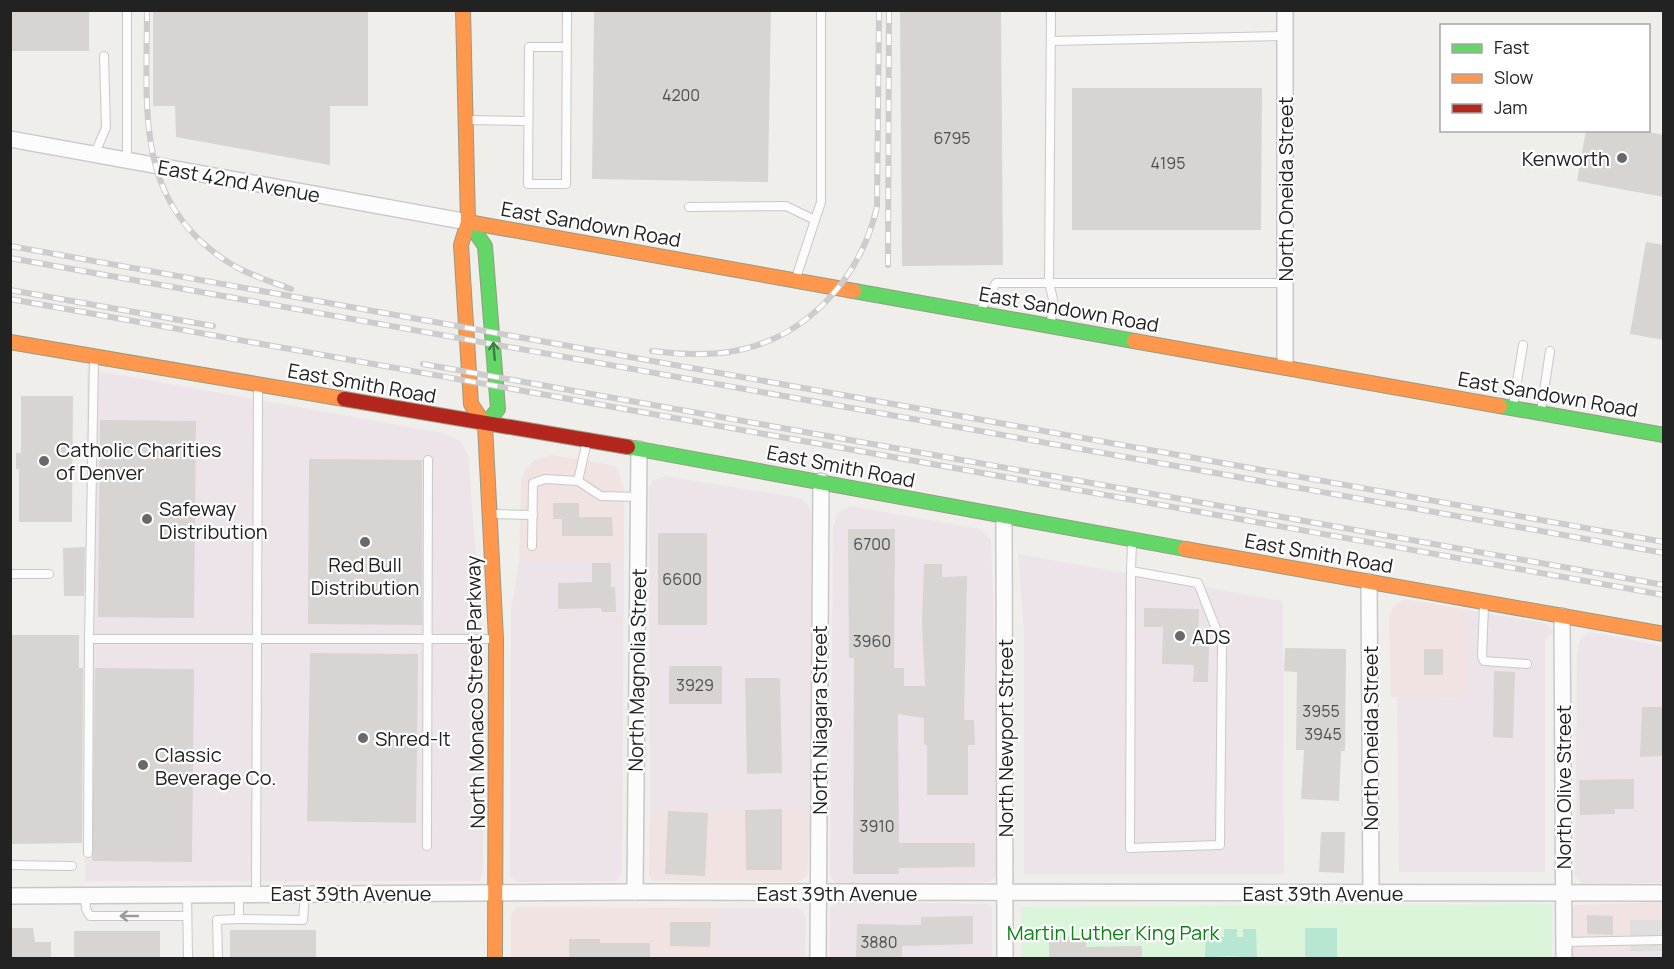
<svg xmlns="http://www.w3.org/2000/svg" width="1674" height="969" font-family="Manrope,sans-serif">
<rect width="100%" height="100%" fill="#f0eeeb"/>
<g fill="#f1e3e1">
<path d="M552,455L616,466L624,488V562H519L521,482L525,470L535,460Z"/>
<path d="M1405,599L1468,610L1467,699L1391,697L1389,619L1393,606Z"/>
<path d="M650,811H811L807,876L796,882L653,881L649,875Z"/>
<path d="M1663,902V951H1571V909L1574,905Z"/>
<path d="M517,907L718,908V958H511V914Z"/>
</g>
<g fill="#ede4e9">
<path d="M87,369L442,433L461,441L468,455L484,659L483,869L480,881H85Z"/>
<path d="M665,476L801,498L809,506L811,514V811H650L649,488L652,481Z"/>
<path d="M851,506L980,529L991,540L995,655L996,875L990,882L842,884H836L830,875L833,528L837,513Z"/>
<path d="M1018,554L1283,601L1284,874H1024V634Z"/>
<path d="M519,562H624L622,872L617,881L518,882L510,876L511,610Z"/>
<path d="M1468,610L1543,623L1549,626L1554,632L1545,640V872H1399L1397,697L1466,699Z"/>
<path d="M1589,632L1663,646V883L1582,884L1575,876L1577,652L1580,640Z"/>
<path d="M837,902L987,904L992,908V958H830V908Z"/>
<path d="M718,908H796L803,911L806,919L805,958H718Z"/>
<rect x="1571" y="951" width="92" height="7"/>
</g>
<path fill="#daf5da" d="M1552,904V958H1021V907Z"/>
<g fill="#b7e6d2">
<rect x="1305" y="928" width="32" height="30"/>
<path d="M1206,929H1218V937H1224V929H1237V937H1243V929H1256L1257,958L1228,956L1205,958Z"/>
</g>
<rect fill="#e0dfde" x="1630" y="920" width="33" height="31"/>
<g fill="#d7d4d2">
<rect x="10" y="10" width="79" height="41"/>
<path d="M153,10H368V106H330V165L176,137L175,106H153Z"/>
<path d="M594,10H771L768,182L592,179Z"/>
<path d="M900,10H1001L1003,265L902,266Z"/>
<path d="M1072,88H1262L1261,230H1072Z"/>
<path d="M1586,130H1639L1664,135V197L1577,181Z"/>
<path d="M1646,242L1664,245V340L1630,334Z"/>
<path d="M21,396H73L72,522H19V469H16V453H21Z"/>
<path d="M100,420L196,421L194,618L98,617Z"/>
<path d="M309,459L422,460V625L308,624Z"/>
<path d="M553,503H579V517H612L613,536H562V519H553Z"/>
<path d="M848,529H895L894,668H904V686H925L922,624L924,564H942V577L967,576L964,720H974L975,745H968V795H927V745H924V718L898,714L899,843H975V867L899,868V874H853L854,658H849Z"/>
<rect x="658" y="533" width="49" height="92"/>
<path d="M85,547L84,596H64L63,548Z"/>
<path d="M592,563H611V587H615L616,612H602L601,608L558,609V583L592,582Z"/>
<path d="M1144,608L1199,609L1198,646H1209L1208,682H1193L1194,665L1162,664L1163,627H1144Z"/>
<path d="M10,635H79V668H83L82,843L10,844Z"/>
<path d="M1285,648L1346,649L1345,751H1341L1339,801L1301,799L1304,750H1296L1297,672L1284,671Z"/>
<rect x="1424" y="649" width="19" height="26"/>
<path d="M310,653L418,654L416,823L307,821Z"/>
<rect x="669" y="666" width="53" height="38"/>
<path d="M95,668L194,669L192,862L92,861Z"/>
<path d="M1494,671L1515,672L1513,738L1493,737Z"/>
<path d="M745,678H780L782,773L747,774Z"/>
<path d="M1642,707H1664V756L1640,757Z"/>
<path d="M1634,779V809H1615V814L1580,815L1579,780Z"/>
<path d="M782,809V870H746L745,810Z"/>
<path d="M668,811L708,813L705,876L665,874Z"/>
<path d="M1321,832H1345L1344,873L1319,872Z"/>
<path d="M1587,915L1613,916V935L1587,934Z"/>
<path d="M973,916V944L902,946V958H856L857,924L921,925V917Z"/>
<path d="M670,922H711L710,947L670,946Z"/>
<path d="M10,928H33L35,942H51V958H10Z"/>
<rect x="230" y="930" width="86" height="28"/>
<rect x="74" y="931" width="86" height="27"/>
<path d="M1049,936L1087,937L1086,947L1142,946V958H1049Z"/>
<path d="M569,939H600V943H650V958H569Z"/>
</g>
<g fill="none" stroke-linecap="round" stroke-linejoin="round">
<g stroke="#c9c8c7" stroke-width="10">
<g id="lane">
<path d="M127,10V161"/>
<path d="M1051,10L1049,283L1053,299L1051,323"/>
<path d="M1051,41L1285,36"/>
<path d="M566,47H529L528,184H566L567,10"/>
<path d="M468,120L527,121"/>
<path d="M94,155L106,128L104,56"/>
<path d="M689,207L786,206L815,220"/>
<path d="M796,278L821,202V10"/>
<path d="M980,311L996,283H1285"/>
<path d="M1513,406L1523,345"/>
<path d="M1541,411L1550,351"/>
<path d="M578,481L587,441"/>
<path d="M492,514L533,515"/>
<path d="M532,546L533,483L545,479L578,481L601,496L639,497"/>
<path d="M1131,571L1198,583L1222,644L1220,845L1130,848L1131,571L1132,541"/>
<path d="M10,574H49"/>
<path d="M1484,604L1482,657L1484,661L1527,664"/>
<path d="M89,639L94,358"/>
<path d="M427,846L428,460"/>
<path d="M88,853L89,639H494"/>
<path d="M10,865L72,866"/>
<path d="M256,894L258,385"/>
<path d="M85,895L86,909L90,916H187"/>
<path d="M187,895L188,958"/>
<path d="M239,919L303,920L305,893"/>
<path d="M1564,942L1664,940"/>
<path d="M218,958L217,920L239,919V894"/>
</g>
</g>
<g stroke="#c9c8c7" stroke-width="18">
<g id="street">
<path d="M1285,10V367"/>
<path d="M10,139L468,222"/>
<path d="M1004,517L1005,958"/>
<path d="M1369,582L1371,893"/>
<path d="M1562,616L1564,958"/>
<path d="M635,892L639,449"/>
<path d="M10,896L635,892L1664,893"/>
<path d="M818,958L821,481"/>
</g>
</g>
<g stroke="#999a82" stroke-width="16">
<g id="fast">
<path d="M468,222L485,246L498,409L485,425"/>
<path d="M854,291L1134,341"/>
<path d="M1500,406L1664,435"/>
<path d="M628,447L1185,549"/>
</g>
</g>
<g stroke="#999a82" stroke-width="16">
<g id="slow">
<path d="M463,10L468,222L461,245L471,404L485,425"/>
<path d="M468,222L854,291"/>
<path d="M1134,341L1500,406"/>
<path d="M10,342L344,399"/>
<path d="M485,425L496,639L495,958"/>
<path d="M1185,549L1664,634"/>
</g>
</g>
<g stroke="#999a82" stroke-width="16">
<path id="jam" d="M344,399L628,447"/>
</g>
<use href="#lane" stroke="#fdfcfc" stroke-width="8"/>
<use href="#street" stroke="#fdfcfc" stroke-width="15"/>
<use href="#fast" stroke="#63d668" stroke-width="14"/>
<use href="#slow" stroke="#ff974d" stroke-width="14"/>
<use href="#jam" stroke="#b3261e" stroke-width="14"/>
<g stroke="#ccc" stroke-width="6">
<g id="rail">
<path d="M147,10C147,112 133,207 236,267C253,276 272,282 291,289"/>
<path d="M10,246L1664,542"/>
<path d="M10,258L1664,553"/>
<path d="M888,265L889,10"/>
<path d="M10,290L213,326"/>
<path d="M10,299L1664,595"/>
<path d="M652,351C678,354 703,356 729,352C806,340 860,279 877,207L879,10"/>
<path d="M423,364L1664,585"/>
</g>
</g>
<use href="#rail" stroke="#fff" stroke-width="4" stroke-dasharray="11" stroke-linecap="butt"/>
</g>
<defs><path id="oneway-shaft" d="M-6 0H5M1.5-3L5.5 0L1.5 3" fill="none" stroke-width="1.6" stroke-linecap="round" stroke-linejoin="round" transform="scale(1.5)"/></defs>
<use stroke="#427c45" href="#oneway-shaft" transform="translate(494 351) rotate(-95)"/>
<use stroke="#9a9a9a" href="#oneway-shaft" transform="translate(129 916) rotate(-180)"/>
<g fill="#6a6968" stroke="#fff" stroke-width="2">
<circle cx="1622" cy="158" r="6"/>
<circle cx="44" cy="461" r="6"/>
<circle cx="147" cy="519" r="6"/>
<circle cx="365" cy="542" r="6"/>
<circle cx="1180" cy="636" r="6"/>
<circle cx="363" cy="738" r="6"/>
<circle cx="143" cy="765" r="6"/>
</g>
<g text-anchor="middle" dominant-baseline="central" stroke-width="4.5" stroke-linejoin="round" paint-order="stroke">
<g font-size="16" fill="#4f4e4e">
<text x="681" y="95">4200</text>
<text x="952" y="138">6795</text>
<text x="1168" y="163">4195</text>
<text x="872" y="544">6700</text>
<text x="682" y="579">6600</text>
<text x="872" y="641">3960</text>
<text x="695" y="685">3929</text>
<text x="1321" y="711">3955</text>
<text x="1323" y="734">3945</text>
<text x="877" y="826">3910</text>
<text x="879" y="942">3880</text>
</g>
<g font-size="20" fill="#222" stroke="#fff" text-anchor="start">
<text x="1610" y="158" text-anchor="end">Kenworth</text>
<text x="56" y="449">Catholic Charities<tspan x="56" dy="23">of Denver</tspan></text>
<text x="159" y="508">Safeway<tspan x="159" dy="23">Distribution</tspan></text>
<text x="365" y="564" text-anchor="middle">Red Bull<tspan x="365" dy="23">Distribution</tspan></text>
<text x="1192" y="636">ADS</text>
<text x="375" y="738">Shred-It</text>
<text x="155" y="754">Classic<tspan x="155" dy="23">Beverage Co.</tspan></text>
</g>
<g font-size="20" fill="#222" stroke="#fff">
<text transform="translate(239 181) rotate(10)">East 42nd Avenue</text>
<text transform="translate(1285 189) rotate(-90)">North Oneida Street</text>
<text transform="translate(591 224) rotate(10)">East Sandown Road</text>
<text transform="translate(1069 309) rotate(10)">East Sandown Road</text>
<text transform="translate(362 383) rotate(10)">East Smith Road</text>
<text transform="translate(1548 394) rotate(10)">East Sandown Road</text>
<text transform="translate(841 466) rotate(11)">East Smith Road</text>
<text transform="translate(1319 553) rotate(10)">East Smith Road</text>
<text transform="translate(637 670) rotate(-89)">North Magnolia Street</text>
<text transform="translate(475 692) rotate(-91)">North Monaco Street Parkway</text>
<text transform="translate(819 720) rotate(-90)">North Niagara Street</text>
<text transform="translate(1005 738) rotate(-90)">North Newport Street</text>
<text transform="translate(1370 738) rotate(-90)">North Oneida Street</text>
<text transform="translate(1563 787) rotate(-90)">North Olive Street</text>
<text x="351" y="893">East 39th Avenue</text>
<text x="837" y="893">East 39th Avenue</text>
<text x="1323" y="893">East 39th Avenue</text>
</g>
<g font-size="20" fill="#0c8416" stroke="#fff">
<text x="1113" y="932">Martin Luther King Park</text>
</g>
</g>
<rect width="1674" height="969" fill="none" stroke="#222222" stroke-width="24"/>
<rect x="1440" y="24" width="210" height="108" fill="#ffffff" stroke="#a7a7a7" stroke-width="1.5"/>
<rect x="1452" y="44" width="30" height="9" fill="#63d668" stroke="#a7a7a7" stroke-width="1.5"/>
<text x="1494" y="54" font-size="18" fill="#222222">Fast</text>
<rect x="1452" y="74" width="30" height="9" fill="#ff974d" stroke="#a7a7a7" stroke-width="1.5"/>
<text x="1494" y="84" font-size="18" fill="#222222">Slow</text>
<rect x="1452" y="104" width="30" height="9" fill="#b3261e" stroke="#a7a7a7" stroke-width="1.5"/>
<text x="1494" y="114" font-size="18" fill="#222222">Jam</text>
</svg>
